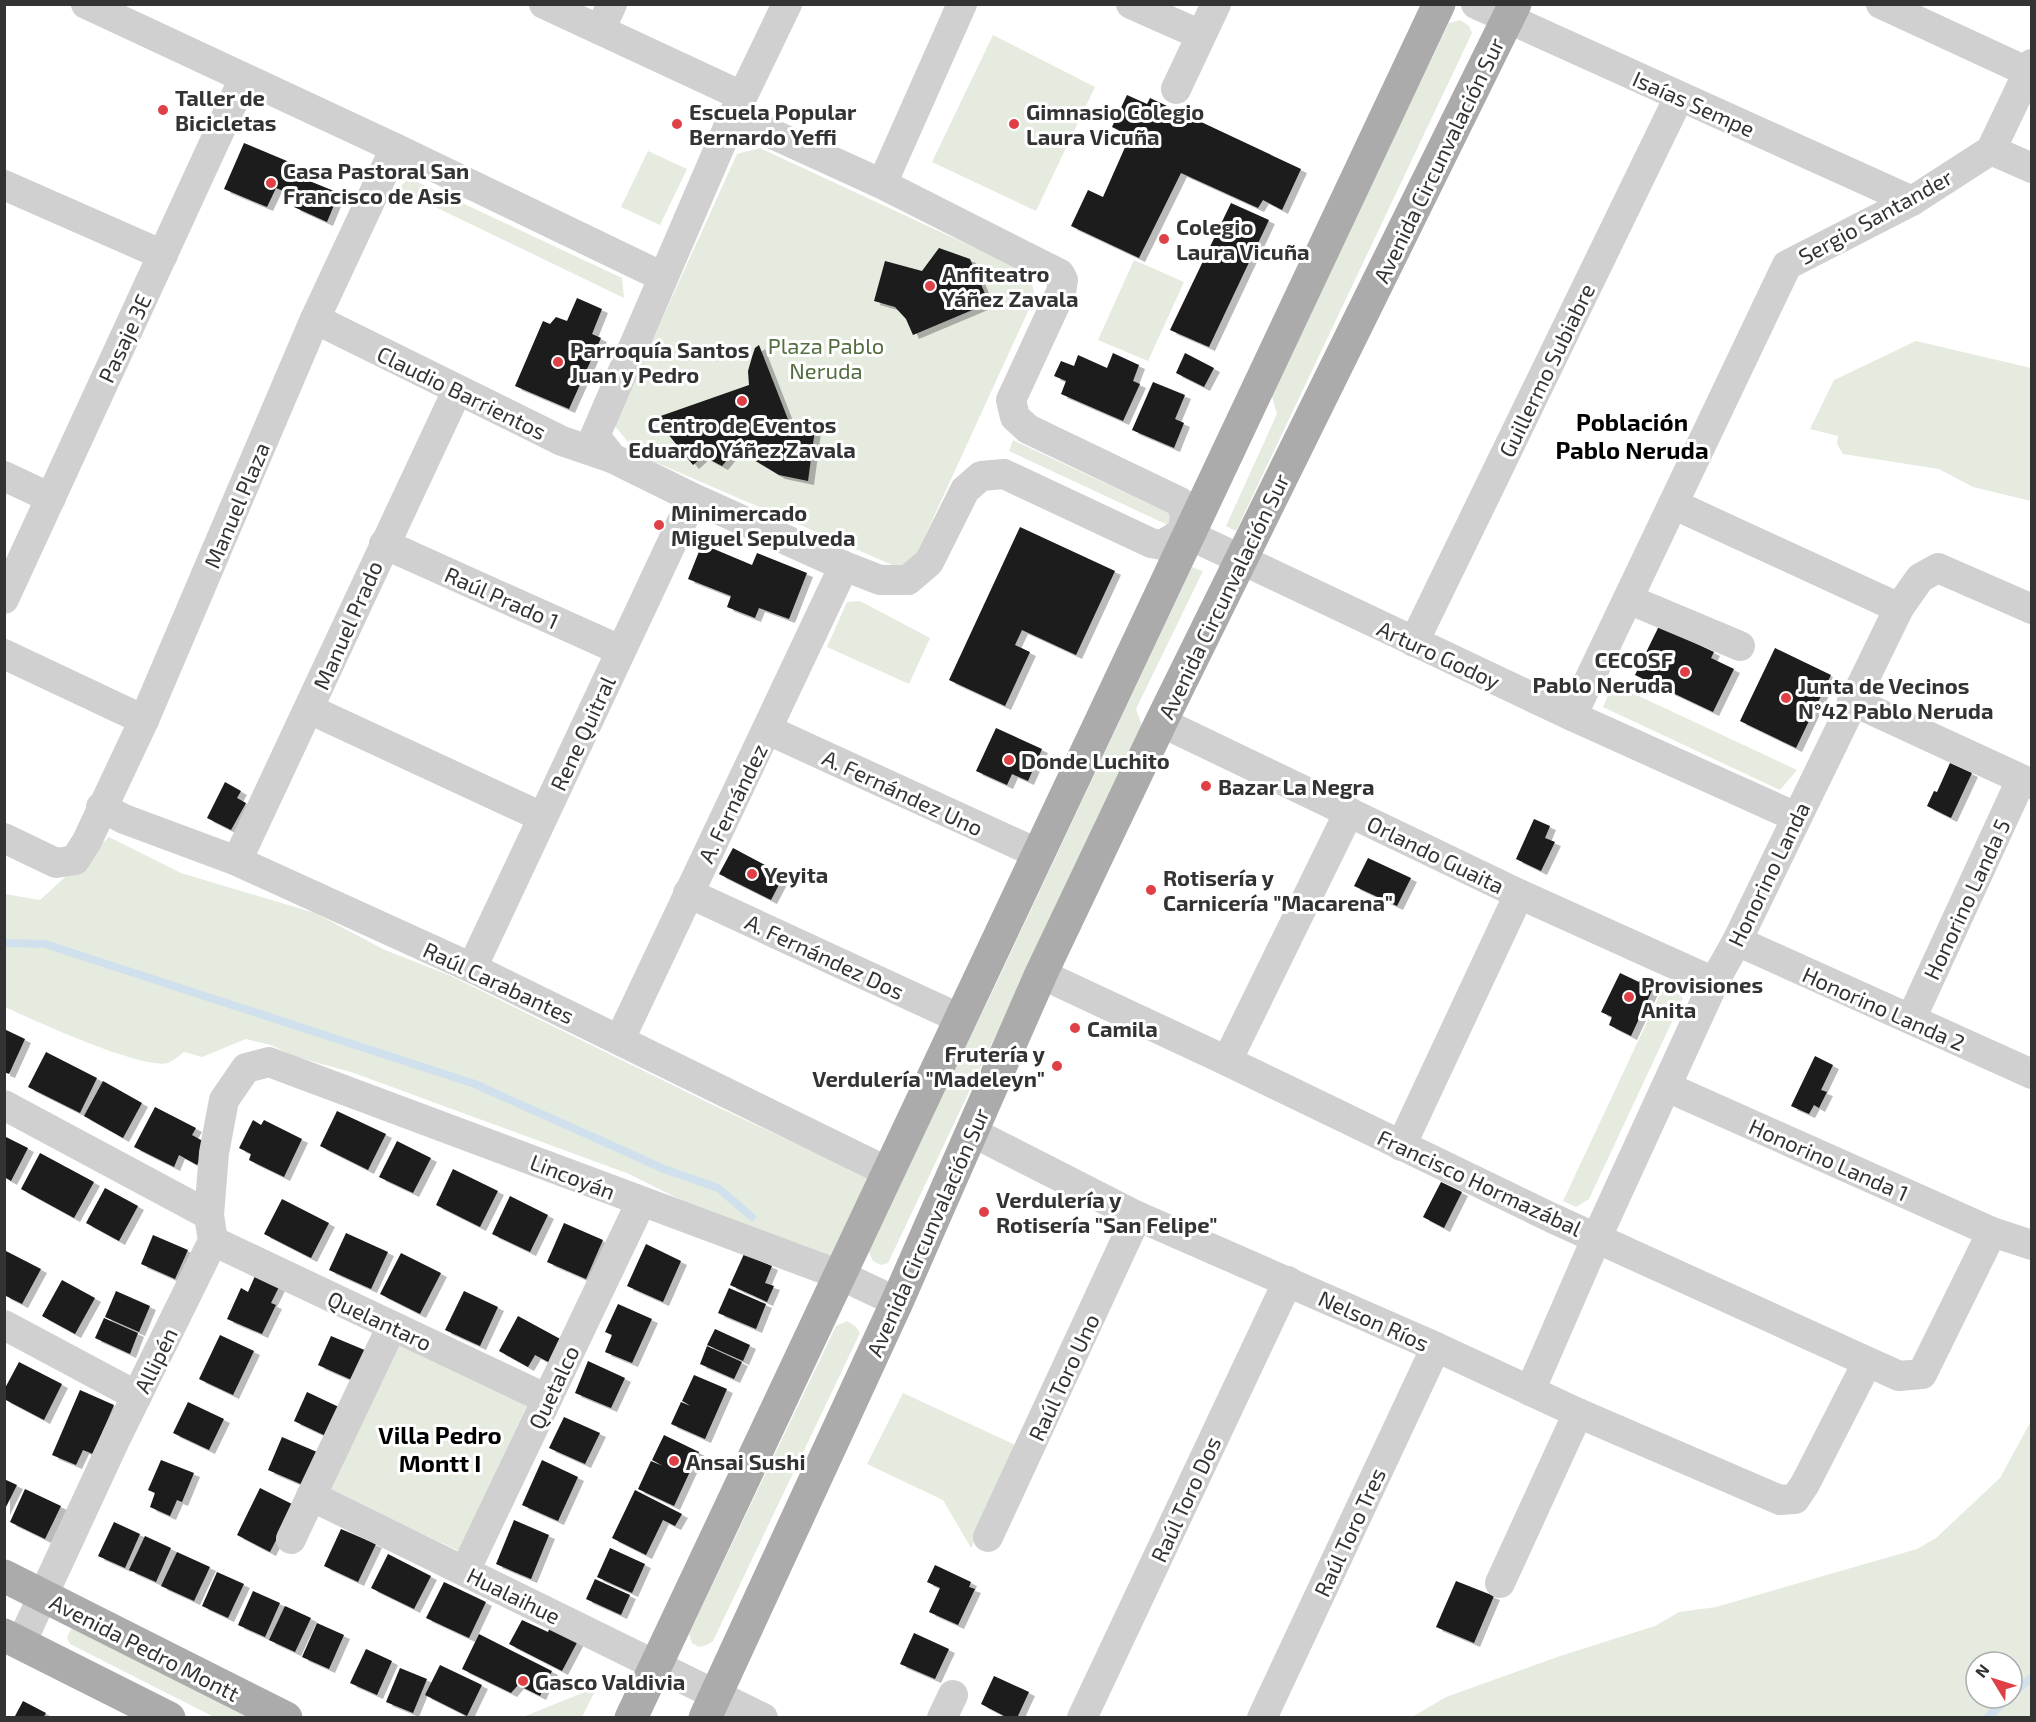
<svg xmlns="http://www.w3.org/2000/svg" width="2036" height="1722" font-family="'Exo 2',sans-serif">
<defs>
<filter id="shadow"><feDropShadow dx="6" dy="4" stdDeviation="0" flood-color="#0004"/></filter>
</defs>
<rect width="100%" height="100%" fill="#fff"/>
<g fill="#e5ebdf" fill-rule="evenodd">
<path d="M1460,20L1469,26L1472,33L1236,531L1226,526L1277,414L1271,393L1449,23Z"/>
<path d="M993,35L1095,87L1036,211L932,162Z"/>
<path d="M760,148L1029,273L1035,296L914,560L897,567L639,455L614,425L737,154Z"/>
<path d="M648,151L687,169L660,225L621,207Z"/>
<path d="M409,178L622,278L624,298L398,189Z"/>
<path d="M1134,260L1184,282L1148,361L1098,340Z"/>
<path d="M1916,341L2031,368V501L1973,487L1939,469L1843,454L1837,444L1838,436L1810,429L1834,380Z"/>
<path d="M1013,440L1175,516L1170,526L1009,451Z"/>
<path d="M1192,567L1203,571L1136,709L1142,726L888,1263L881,1265L873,1261L868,1250L996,984Z"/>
<path d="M860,601L930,638L909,684L827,647L847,602Z"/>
<path d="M1613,684L1797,770L1780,790L1603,707Z"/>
<path d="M109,837L181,873L315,913L385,950L451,976L709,1103L869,1178L830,1263L695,1207L629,1174L351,1072L296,1057L271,1045L246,1039L202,1057L184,1052C180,1055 173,1061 168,1063C142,1070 33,1020 5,1007V894L40,900Z"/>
<path d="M1664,986L1677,992L1683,998L1589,1199L1576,1207L1563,1201Z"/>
<path d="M847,1321L855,1326L860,1333L713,1641L707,1645L699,1647L692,1643L689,1634L836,1326Z"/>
<path d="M392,1340L527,1405L459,1551L333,1492L328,1480Z"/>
<path d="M903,1393L1022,1448L971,1548L943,1500L867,1464Z"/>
<path d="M2031,1421V1717H1412L1446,1697L1560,1656L1655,1626L1679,1612L1716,1607L1917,1549L1936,1538L2000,1478ZM1976,1662H2012V1698H1976Z"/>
<path d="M78,1628L258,1717H214L70,1644L67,1638L71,1629Z"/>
<path d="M597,1687L582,1717H523Z"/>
</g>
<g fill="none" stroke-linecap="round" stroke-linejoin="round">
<g stroke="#d0e1ed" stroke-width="8">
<path d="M4,943L45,944L475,1084L664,1169L718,1188L752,1217"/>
<path d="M2012,1695L2032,1677"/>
<path d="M1987,1718L2008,1698"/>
</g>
</g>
<g fill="#1a1a1a" filter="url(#shadow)">
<path d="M1127,95L1147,104L1150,98L1301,169L1282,210L1263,200L1258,208L1181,173L1139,258L1071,226L1088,190L1103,197L1130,136L1112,127Z"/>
<path d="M244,143L306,169L302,178L339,193L327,222L294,207L298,197L276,188L267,207L224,189Z"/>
<path d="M1231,203L1269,220L1209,347L1170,330Z"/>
<path d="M939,248L970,259L989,303L913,335L906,319L895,307L874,301L885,261L922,271Z"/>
<path d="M577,298L602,309L592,334L601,338L569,409L515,386L543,321L550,324L556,317L567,321Z"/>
<path d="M759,345L789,422H816L808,481L779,475L736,449L722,466L703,456L693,465L655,418L749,385L748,371L752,357L755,348Z"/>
<path d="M1113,353L1139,365L1133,381L1140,384L1123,421L1061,394L1066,381L1054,376L1061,361L1074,366L1078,355L1107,368Z"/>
<path d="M1185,353L1214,368L1204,387L1176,373Z"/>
<path d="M1153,382L1185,395L1175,419L1184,423L1174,448L1132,430Z"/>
<path d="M1020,527L1115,571L1076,655L1022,630L1015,645L1030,652L1005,706L949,680Z"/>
<path d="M702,544L752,565L757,553L807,573L789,619L759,608L755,618L727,607L731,596L688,579Z"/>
<path d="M1659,626L1714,652L1711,658L1734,669L1713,712L1635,675Z"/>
<path d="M1775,648L1831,675L1796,748L1740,721Z"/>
<path d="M996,728L1042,749L1028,781L1012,774L1007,785L976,771Z"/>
<path d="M1950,763L1972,773L1951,818L1927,806L1934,791L1937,792Z"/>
<path d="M225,782L241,791L237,798L246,803L231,830L207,818Z"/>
<path d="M1534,819L1550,826L1545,838L1555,842L1541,871L1516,859Z"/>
<path d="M733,848L784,875L771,900L719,874Z"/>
<path d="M1368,858L1411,878L1397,906L1354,886Z"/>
<path d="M1620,973L1639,982L1642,976L1656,982L1631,1036L1609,1025L1612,1017L1601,1012Z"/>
<path d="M4,1029L25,1039L9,1074L4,1072Z"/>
<path d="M46,1052L97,1078L80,1113L28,1087Z"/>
<path d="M1815,1056L1833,1065L1821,1090L1827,1092L1819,1108L1814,1105L1809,1114L1791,1106Z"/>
<path d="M103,1081L142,1103L123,1138L84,1116Z"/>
<path d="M155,1107L196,1128L192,1135L208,1144L197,1165L179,1155L174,1167L134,1147Z"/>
<path d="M337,1111L386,1134L368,1170L320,1146Z"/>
<path d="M253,1120L261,1125L264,1120L302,1139L284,1177L249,1160L251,1154L239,1148Z"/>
<path d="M4,1136L28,1148L11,1181L4,1177Z"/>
<path d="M397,1141L431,1158L413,1193L379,1177Z"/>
<path d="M40,1153L94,1182L74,1218L21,1189Z"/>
<path d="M453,1169L498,1191L480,1227L436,1205Z"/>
<path d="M1441,1182L1462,1192L1444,1228L1423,1217Z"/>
<path d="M105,1188L138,1206L119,1241L86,1223Z"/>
<path d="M510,1196L548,1215L530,1252L492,1234Z"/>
<path d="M282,1199L329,1223L311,1258L264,1234Z"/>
<path d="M564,1223L603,1240L586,1279L547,1262Z"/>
<path d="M346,1233L388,1252L371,1289L329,1270Z"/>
<path d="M153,1235L188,1250L175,1279L141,1264Z"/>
<path d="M646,1244L681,1261L663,1302L627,1286Z"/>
<path d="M4,1250L41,1269L22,1304L4,1295Z"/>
<path d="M401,1253L441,1273L420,1314L380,1294Z"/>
<path d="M744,1254L772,1266L765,1283L774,1286L767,1302L730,1285Z"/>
<path d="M255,1276L279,1287L271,1303L276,1305L262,1334L227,1319L241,1288L248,1292Z"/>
<path d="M62,1280L95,1298L75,1334L42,1316Z"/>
<path d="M729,1288L766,1304L756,1329L718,1313Z"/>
<path d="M116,1291L150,1306L139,1332L105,1317Z"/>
<path d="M464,1291L498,1307L480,1346L445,1330Z"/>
<path d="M618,1304L652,1319L632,1363L605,1352L612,1335L605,1332Z"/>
<path d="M518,1316L564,1341L552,1364L535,1355L528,1367L499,1351Z"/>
<path d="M104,1318L138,1333L130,1354L95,1338Z"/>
<path d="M715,1329L750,1345L743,1361L707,1345Z"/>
<path d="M220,1335L254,1351L233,1395L199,1379Z"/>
<path d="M331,1336L367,1351L354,1381L318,1365Z"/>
<path d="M707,1346L742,1362L734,1379L700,1364Z"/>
<path d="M588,1361L625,1378L611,1408L575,1393Z"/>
<path d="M19,1362L62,1384L44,1420L4,1399V1390Z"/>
<path d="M694,1375L727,1389L705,1439L671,1424L681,1402L691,1406L682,1401Z"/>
<path d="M80,1390L114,1405L93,1454L83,1450L76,1465L52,1455Z"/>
<path d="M307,1392L341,1408L328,1437L294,1421Z"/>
<path d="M188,1402L224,1419L209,1450L173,1433Z"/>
<path d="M564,1417L600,1433L585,1464L549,1448Z"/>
<path d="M664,1435L699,1452L674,1506L638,1489L651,1461L663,1466L652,1460Z"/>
<path d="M282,1437L317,1452L303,1485L268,1470Z"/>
<path d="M161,1460L194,1473L182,1502L177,1500L170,1516L150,1507L155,1493L148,1490Z"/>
<path d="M542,1460L578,1477L558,1521L522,1505Z"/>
<path d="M4,1479L17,1485L4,1511Z"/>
<path d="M260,1488L294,1505L270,1552L237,1535Z"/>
<path d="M25,1489L61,1506L45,1539L10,1522Z"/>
<path d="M635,1490L682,1514L675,1526L663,1520L646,1555L612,1538Z"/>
<path d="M514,1520L549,1535L531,1579L496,1564Z"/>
<path d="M114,1522L140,1534L125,1568L98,1556Z"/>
<path d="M341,1529L376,1544L358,1582L324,1566Z"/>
<path d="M145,1536L171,1548L156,1582L129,1570Z"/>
<path d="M610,1548L645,1564L632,1593L597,1577Z"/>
<path d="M177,1552L210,1567L194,1601L161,1586Z"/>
<path d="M388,1554L431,1576L414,1609L371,1588Z"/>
<path d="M935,1565L971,1582L969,1587L975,1589L958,1625L929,1612L940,1588L927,1582Z"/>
<path d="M217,1572L244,1584L228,1618L202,1606Z"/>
<path d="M595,1579L630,1595L621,1615L586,1599Z"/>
<path d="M1456,1581L1494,1596L1474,1643L1436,1627Z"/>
<path d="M444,1582L486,1602L469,1638L426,1618Z"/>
<path d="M253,1591L280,1603L265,1637L238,1625Z"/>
<path d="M285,1606L311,1618L295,1652L269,1640Z"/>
<path d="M522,1620L548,1632L552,1623L580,1637L562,1671L509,1644Z"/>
<path d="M317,1623L344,1635L329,1669L302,1657Z"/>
<path d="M914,1633L949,1649L935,1679L900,1664Z"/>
<path d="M479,1634L552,1671L540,1696L518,1685L511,1693L462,1669Z"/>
<path d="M366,1649L392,1661L377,1695L350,1683Z"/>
<path d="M440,1665L482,1685L467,1716L425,1695Z"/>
<path d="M400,1668L427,1679L413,1713L386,1702Z"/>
<path d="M994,1676L1029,1692L1017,1718H1008L981,1704Z"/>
<path d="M23,1701L46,1713L43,1718H14Z"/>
</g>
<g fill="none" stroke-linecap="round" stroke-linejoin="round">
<g stroke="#d0d0d0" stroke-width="30">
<path d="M86,4L395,148L663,277"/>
<path d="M544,4L742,96"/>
<path d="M787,4L733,116L595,436L612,458L693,498L844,566L880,580H908L929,562L965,490L981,476L1004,474L1151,543L1162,545L1183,532"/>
<path d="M1131,4L1201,35"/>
<path d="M1476,4L1912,201"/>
<path d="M1881,4L2028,72"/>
<path d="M600,30L612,4"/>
<path d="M1176,89L1216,4"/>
<path d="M733,116L882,184L1060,274L1063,280L1061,292L1011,400L1015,417L1028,429L1180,502L1185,514L1183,532"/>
<path d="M1991,150L2032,64"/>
<path d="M1991,150L2032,168"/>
<path d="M882,184L962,4"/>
<path d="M4,185L163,255"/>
<path d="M315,319L562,441L612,458"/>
<path d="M4,476L51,498"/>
<path d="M1673,504L1899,608"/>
<path d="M1183,532L1572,716L1796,817"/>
<path d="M384,544L620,650"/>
<path d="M4,599L244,78"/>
<path d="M1628,599L1740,646"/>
<path d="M1414,642L1679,97"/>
<path d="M4,654L144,720"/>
<path d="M1852,701L2032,784"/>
<path d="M309,709L542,817"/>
<path d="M1572,716L1787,265L1912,201L1991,150"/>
<path d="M1161,722L1519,894L1714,982"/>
<path d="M768,730L1039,854"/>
<path d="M101,807L124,819L237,861L472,968L888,1172"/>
<path d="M4,838L56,863L75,860L87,841L144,720L315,319L395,148"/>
<path d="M237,861L457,391"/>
<path d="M688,893L961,1019"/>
<path d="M1737,941L2032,1074"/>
<path d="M472,968L693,498"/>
<path d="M1041,974L1227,1061L1552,1218L1899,1376L1922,1374L1992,1232"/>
<path d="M1911,1019L2021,780"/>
<path d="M620,1039L844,566"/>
<path d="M1227,1061L1349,812"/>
<path d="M1667,1087L1992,1232L2032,1245"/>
<path d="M4,1105L209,1215"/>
<path d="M972,1132L1137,1216L1436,1347L1578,1413L1780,1500L1795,1499L1805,1484L1867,1363"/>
<path d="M1401,1146L1519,894"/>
<path d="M213,1241L547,1399"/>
<path d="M4,1325L137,1396"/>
<path d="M1530,1391L1597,1237L1714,982L1737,941L1899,608L1920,578L1938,568L2032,609"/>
<path d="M311,1496L763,1718"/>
<path d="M988,1537L1137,1216"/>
<path d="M291,1539L392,1326"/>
<path d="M465,1571L641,1202"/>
<path d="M1500,1583L1578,1413"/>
<path d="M21,1643L116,1438L213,1241L209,1215L214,1153L224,1100L246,1068L269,1062L840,1275L897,1302"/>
<path d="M942,1718L953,1695"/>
<path d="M1082,1718L1288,1281"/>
<path d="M1262,1718L1436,1347"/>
</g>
<g stroke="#ababab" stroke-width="33">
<path d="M4,1576L286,1718"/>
<path d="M4,1635L169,1718"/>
<path d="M631,1718L1439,4"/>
<path d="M705,1718L897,1302L1041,974L1161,722L1515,4"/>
</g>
</g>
<g fill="#de4046" stroke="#fff" stroke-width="2">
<circle cx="163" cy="110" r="6"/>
<circle cx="677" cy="124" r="6"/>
<circle cx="1014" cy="124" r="6"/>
<circle cx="271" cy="183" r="6"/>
<circle cx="1164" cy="239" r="6"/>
<circle cx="930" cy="286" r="6"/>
<circle cx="558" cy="362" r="6"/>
<circle cx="742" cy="401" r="6"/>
<circle cx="659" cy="525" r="6"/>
<circle cx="1685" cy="672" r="6"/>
<circle cx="1786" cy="698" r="6"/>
<circle cx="1009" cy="760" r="6"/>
<circle cx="1206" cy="786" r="6"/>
<circle cx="752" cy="874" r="6"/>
<circle cx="1151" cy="890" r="6"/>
<circle cx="1629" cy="997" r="6"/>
<circle cx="1075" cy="1028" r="6"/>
<circle cx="1057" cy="1066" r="6"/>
<circle cx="984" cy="1212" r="6"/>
<circle cx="674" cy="1461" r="6"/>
<circle cx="523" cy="1681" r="6"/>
</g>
<g text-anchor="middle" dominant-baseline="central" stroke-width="6" stroke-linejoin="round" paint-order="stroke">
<g font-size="22" font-weight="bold" fill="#333" stroke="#fff" text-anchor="start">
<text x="175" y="97">Taller de<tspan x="175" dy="25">Bicicletas</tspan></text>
<text x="689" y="111">Escuela Popular<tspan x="689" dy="25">Bernardo Yeffi</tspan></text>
<text x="1026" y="111">Gimnasio Colegio<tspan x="1026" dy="25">Laura Vicuña</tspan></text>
<text x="283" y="170">Casa Pastoral San<tspan x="283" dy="25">Francisco de Asis</tspan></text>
<text x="1176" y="226">Colegio<tspan x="1176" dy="25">Laura Vicuña</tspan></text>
<text x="942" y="273">Anfiteatro<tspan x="942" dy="25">Yáñez Zavala</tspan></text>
<text x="570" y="349">Parroquía Santos<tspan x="570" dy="25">Juan y Pedro</tspan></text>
<text x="742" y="424" text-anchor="middle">Centro de Eventos<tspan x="742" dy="25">Eduardo Yáñez Zavala</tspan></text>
<text x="671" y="512">Minimercado<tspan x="671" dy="25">Miguel Sepulveda</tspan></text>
<text x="1673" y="659" text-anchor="end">CECOSF<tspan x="1673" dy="25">Pablo Neruda</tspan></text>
<text x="1798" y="685">Junta de Vecinos<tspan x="1798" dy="25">N°42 Pablo Neruda</tspan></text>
<text x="1021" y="760">Donde Luchito</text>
<text x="1218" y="786">Bazar La Negra</text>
<text x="764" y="874">Yeyita</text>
<text x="1163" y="877">Rotisería y<tspan x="1163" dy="25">Carnicería "Macarena"</tspan></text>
<text x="1641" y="984">Provisiones<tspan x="1641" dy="25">Anita</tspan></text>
<text x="1087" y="1028">Camila</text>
<text x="1045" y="1053" text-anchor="end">Frutería y<tspan x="1045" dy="25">Verdulería "Madeleyn"</tspan></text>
<text x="996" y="1199">Verdulería y<tspan x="996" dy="25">Rotisería "San Felipe"</tspan></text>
<text x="686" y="1461">Ansai Sushi</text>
<text x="535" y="1681">Gasco Valdivia</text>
</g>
<g font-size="22" fill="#333" stroke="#fff">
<text transform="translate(1694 103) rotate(24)">Isaías Sempe</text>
<text transform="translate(1438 160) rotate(-64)">Avenida Circunvalación Sur</text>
<text transform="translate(1875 216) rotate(-29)">Sergio Santander</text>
<text transform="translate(124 338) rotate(-65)">Pasaje 3E</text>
<text transform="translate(1546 370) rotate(-64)">Guillermo Subiabre</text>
<text transform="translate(462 392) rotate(26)">Claudio Barrientos</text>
<text transform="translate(236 505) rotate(-67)">Manuel Plaza</text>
<text transform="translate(1223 596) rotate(-64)">Avenida Circunvalación Sur</text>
<text transform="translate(502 597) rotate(24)">Raúl Prado 1</text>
<text transform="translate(347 625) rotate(-66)">Manuel Prado</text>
<text transform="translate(1439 654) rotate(25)">Arturo Godoy</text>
<text transform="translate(582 733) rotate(-65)">Rene Quitral</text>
<text transform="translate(903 792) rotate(25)">A. Fernández Uno</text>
<text transform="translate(732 803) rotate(-64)">A. Fernández</text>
<text transform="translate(1436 854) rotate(26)">Orlando Guaita</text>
<text transform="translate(1768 874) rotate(-64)">Honorino Landa</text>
<text transform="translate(1966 899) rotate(-65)">Honorino Landa 5</text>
<text transform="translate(825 956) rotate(25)">A. Fernández Dos</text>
<text transform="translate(499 982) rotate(25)">Raúl Carabantes</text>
<text transform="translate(1884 1008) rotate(24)">Honorino Landa 2</text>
<text transform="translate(1829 1159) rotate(24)">Honorino Landa 1</text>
<text transform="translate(573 1176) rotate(21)">Lincoyán</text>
<text transform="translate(1480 1182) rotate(25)">Francisco Hormazábal</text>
<text transform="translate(927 1232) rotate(-66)">Avenida Circunvalación Sur</text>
<text transform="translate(380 1320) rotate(25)">Quelantaro</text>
<text transform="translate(1374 1320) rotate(24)">Nelson Ríos</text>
<text transform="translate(155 1360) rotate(-64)">Allipén</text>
<text transform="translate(1063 1377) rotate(-65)">Raúl Toro Uno</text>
<text transform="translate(553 1387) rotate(-65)">Quetalco</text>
<text transform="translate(1185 1499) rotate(-65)">Raúl Toro Dos</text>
<text transform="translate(1349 1532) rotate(-65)">Raúl Toro Tres</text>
<text transform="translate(514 1595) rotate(26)">Hualaihue</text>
<text transform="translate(145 1647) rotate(27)">Avenida Pedro Montt</text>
</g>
<g font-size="22" fill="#546e41" stroke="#fff">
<text x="826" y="345">Plaza Pablo<tspan x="826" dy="25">Neruda</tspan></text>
</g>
<g font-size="24" font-weight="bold" fill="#000" stroke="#fff">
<text x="1632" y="421">Población<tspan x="1632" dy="28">Pablo Neruda</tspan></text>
<text x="440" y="1434">Villa Pedro<tspan x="440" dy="28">Montt I</tspan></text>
</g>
</g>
<rect width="2036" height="1722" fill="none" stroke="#333333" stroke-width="12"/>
<g transform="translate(1994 1680) rotate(308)"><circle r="28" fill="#ffffff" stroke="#adadad" stroke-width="1.5"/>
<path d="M0-4.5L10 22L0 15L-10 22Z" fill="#de4046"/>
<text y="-9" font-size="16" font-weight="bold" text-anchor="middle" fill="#333333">N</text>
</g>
</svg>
